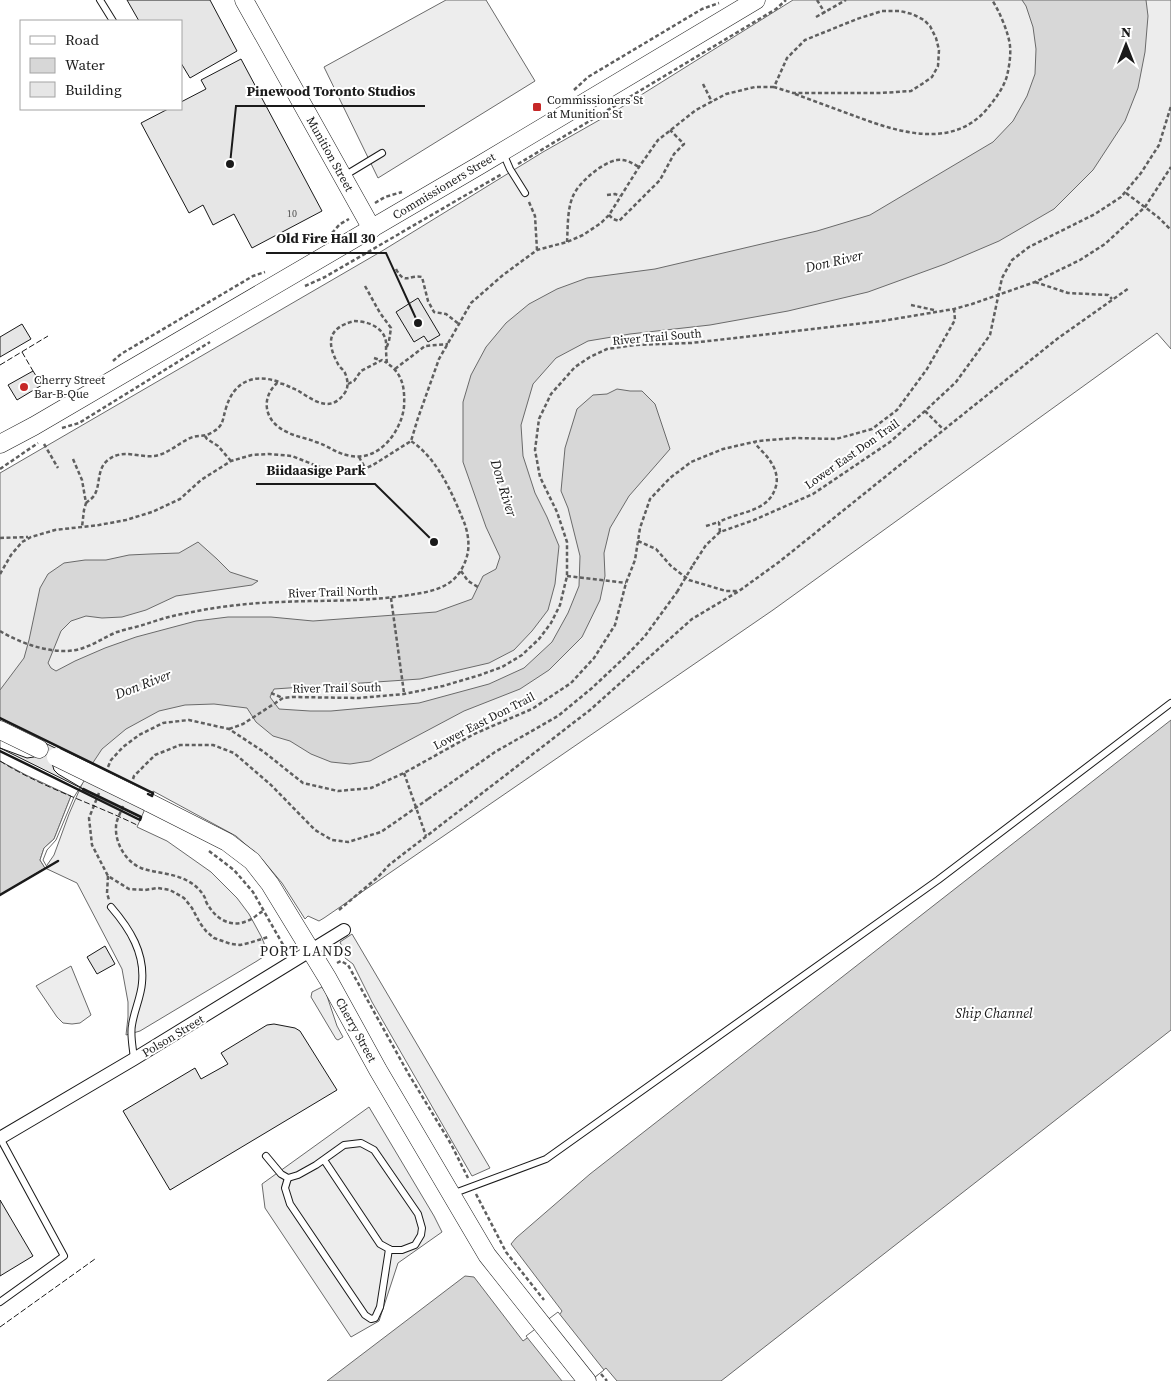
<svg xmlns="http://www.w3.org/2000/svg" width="1171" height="1381" font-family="'Source Serif 4',serif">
<rect width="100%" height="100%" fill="#fff"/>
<g fill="#ededed" stroke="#6a6a6a">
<path d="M446,0H486L535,81L378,178L324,67Z"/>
<path d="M793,0H1171V349L1157,333L773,610L324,918L319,921L308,916L305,919L282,883L261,858L236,836L153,791L137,827L167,841L211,872L237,898L249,914L261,936L264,943L265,950L263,957L257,961L140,1031L126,1035L128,1017V1002L122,969L77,883L45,868L54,855L69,814L92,761L0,717V473L382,251L543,152L617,110Z"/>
<path d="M352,934L490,1168L472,1176L372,1002L353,964L345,958L346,955L340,942Z"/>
<path d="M71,966L91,1015L80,1023L72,1024L63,1023L57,1017L36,986Z"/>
<path d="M322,987L326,993L337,1026L343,1037L338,1040L336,1039L311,997L312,992Z"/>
<path d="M369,1107L434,1216L442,1232L398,1263L379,1321L351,1337L265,1208L262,1184Z"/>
</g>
<g fill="#d7d7d7" stroke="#6a6a6a">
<path d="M1022,0H1146L1148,16L1145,52L1138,88L1125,121L1093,170L1054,209L999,241L945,264L868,292L788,311L710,325L630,334L588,341L556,358L533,384L521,425L523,456L535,493L547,517L559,546L555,584L548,610L532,631L514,650L489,663L420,679L274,689L270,697L279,709L310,711H331L419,703L489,684L524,668L552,642L568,613L579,586L580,556L568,508L561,491L565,448L577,409L593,395L607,394L617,389L630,391H642L655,404L670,449L629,496L610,528L604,553L605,576L600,600L582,637L549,670L520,689L464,711L370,761L350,764L331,762L311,754L290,741L273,736L256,722L247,708L214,704L185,705L159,711L126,729L102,749L71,796L54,839L44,848L40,860L45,868L0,895V690L24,658L29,640L40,588L48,574L64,563L85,560H106L129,555L150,554L179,553L198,542L217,559L230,572L258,581L252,585L176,596L146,610L122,617L102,618L86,616L71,621L61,631L48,663L51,668L56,671L75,661L105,648L136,637L196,621L228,617H271L313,621L436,612L472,599L483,576L496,569L500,557L486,527L463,462V402L471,375L486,347L506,323L529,304L557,289L587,278L655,269L817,231L870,215L993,142L1013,121L1027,96L1035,74L1036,49L1033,27L1026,6Z"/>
<path d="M1171,720V1030L721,1381H617L606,1368L590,1381H327L465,1276L474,1277L523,1341L560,1314L562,1311L511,1244L516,1238L590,1174Z"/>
</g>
<g fill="#fff" stroke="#6a6a6a">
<path d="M0,718L94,765L74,797L56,840L47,850L43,860L47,867L45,868L40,860L44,848L54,839L71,796L26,775L0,761Z"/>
<path d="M558,1312L604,1370L590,1381H562L526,1336Z"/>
</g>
<g fill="#e6e6e6" stroke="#1a1a1a">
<path d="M127,0H210L237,51L190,78L181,63V21H139Z"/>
<path d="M241,59L322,211L252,248L234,214L213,225L203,205L189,213L141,123L168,109H181V102L206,89L201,80Z"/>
<path d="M418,298L440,335L428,342L424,336L414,342L396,312Z"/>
<path d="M22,324L31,339L0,357V337Z"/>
<path d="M33,371L42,385L17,400L8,385Z"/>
<path d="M0,721L96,768L52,763L54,770L58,774L85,790L0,748L27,758L34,757L38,754L24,734Z"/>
<path d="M105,946L115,964L97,974L87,957Z"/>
<path d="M274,1024L295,1028L300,1031L337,1090L170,1190L123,1111L195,1068L201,1079L228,1064L221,1053L267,1025Z"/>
<path d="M0,1200L33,1256L0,1276Z"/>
</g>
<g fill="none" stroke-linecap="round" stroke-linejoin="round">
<g stroke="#1a1a1a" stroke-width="8">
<g id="lane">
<path d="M100,0L113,21"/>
<path d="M503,153L510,169L525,193"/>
<path d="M344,176L382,153"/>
<path d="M111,907C130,929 145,953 142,983C141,997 134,1011 132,1025C130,1035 133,1048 134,1059"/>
<path d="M266,1156L281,1174L288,1178L298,1175L316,1165L344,1145L361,1143L374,1150L418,1214L422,1228L421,1235L415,1245L402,1250H391L380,1244L324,1160"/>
<path d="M288,1178L285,1188L290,1204L365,1315L371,1319L375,1318L380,1307L389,1249"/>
<path d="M452,1194L546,1159L938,880L1171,703"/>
<path d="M0,1302L64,1256L0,1138"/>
</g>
</g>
<g stroke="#1a1a1a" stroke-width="14">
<path id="street" d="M0,1138L134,1059L344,930"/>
</g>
<g stroke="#1a1a1a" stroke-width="19">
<g id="secondary">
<path d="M244,0L372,229"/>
<path d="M0,444L34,426L480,165L756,0"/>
<path d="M0,730L39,749"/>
<path d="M148,802L227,842L252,861L270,884L328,979L378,1070L487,1255L587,1381"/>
</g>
</g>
<g stroke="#5f5f5f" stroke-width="2.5" stroke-dasharray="4 2.5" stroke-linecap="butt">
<path d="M817,0L825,13"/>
<path d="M882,11H900L912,14L924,20L930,26L936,38L939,50L938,66L932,77L922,84L911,91L881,93H793L774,87L787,58L805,40L857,19Z"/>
<path d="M816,17L846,0"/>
<path d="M703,84L712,102"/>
<path d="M574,90L588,77L702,9L719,3"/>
<path d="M795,94C814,101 833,108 852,115C895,131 951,151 987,109C995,99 1003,89 1007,76C1009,67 1011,56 1010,46C1009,34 999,10 992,0"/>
<path d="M518,164L776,9L786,0"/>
<path d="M1126,193L1158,217L1171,230"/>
<path d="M607,195L615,194L620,196"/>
<path d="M529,202L535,216L537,250"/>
<path d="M375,203L385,197L402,192"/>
<path d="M609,215L613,219L619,221L660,180L674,154L684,144L670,130"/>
<path d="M332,233L340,224L349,219"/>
<path d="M567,242C568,227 567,210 573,196C579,182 603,162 617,160C626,159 632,163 639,167"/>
<path d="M396,269C405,286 409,274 422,277L428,301L434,312L446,314L459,324"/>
<path d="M1035,282L1068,293L1108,295L1112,299"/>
<path d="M305,286L325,277L502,174"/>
<path d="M365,286L380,313L391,328L389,341L386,349"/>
<path d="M911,305L934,310"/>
<path d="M354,321C367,321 384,327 386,342C386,349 386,356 387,363C403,374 405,388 404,407C401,432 379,461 351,456C337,454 329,446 316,442C307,438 296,437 287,432C266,423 259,400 277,383L283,384C288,386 292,388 297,390C312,399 329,414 344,394C349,388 348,380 345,373C343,369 339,367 338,364C326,342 328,328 354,321Z"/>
<path d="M374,358L380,360"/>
<path d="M113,361L121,354L253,276L265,272"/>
<path d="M395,369L425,346L448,344"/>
<path d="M348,384L354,381L361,371L382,360L387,363"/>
<path d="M925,411L943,429"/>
<path d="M62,428L79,423L210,342"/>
<path d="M205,436L207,439L218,446L231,461"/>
<path d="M44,444L58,468"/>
<path d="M359,457L365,468"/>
<path d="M73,459L82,480L86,503L84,510L82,527"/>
<path d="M0,469L38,443"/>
<path d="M86,503C88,501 90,500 92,498C102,488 95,470 108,460C124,447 141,460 159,455C172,451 181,441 193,437C199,435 205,437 211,433C224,426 222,421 226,408C234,381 254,373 279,382"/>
<path d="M706,526L719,522"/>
<path d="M720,532L719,522C739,511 769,513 776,486C778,479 776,470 772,464C768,456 760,450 755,443"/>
<path d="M0,538L28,537"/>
<path d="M638,541L656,549L671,566L689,580L726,591H737"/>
<path d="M693,565L706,545L720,532L754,520L813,494L890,442L925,411L956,382L990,335L1002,278L1012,260L1029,247L1095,214L1121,197L1141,173L1159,145L1171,106"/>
<path d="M461,571L468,581L478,587"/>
<path d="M0,574L11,555L22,542L31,537L55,530L99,525L126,520L152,512L180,499L201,480L231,461L252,455L269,454L292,456L327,470L342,473L357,472L373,465L411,441L418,418L439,359L471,303L503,275L537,250L567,242L583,235L601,223L609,215L639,167L658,140L696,110L726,94L755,87H774"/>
<path d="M567,576L626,583"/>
<path d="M391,598L404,693"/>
<path d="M0,631C21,644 58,657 83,648C95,644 105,637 117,632C126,629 137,627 146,624C158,620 170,616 183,614C213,607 249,603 280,602C323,600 366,602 409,595C422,593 437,591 449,583C458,577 464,567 467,556C470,546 468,532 464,522C452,493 438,459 411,441"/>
<path d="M271,693L283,698"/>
<path d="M229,729L243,724L283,698L293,697L359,698L404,694L443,686L480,675L502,667L522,655L539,639L551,623L560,605L567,576V542L557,512L540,477L535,450L539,419L551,394L575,367L590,357L607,349L635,345L691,343L882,321L954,309L972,304L1035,282L1080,260L1105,244L1145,207L1171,167"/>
<path d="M108,767L111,760L123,747L139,735L163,723L189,720L229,729L264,752L303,783L338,791L371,788L404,773L474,734L532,709L571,683L594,658L615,625L626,583L635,560L640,528L650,499L670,478L691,462L723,449L758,441L795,438L836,439L872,429L897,410L927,369L955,320L954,309"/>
<path d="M404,773L426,836"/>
<path d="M133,779L134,776L155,755L180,745H213L234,753L271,785L315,830L332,840L348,842L381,832L404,816"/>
<path d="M99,793L89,818L92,845L108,876L129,889L145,890L158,888L170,890L184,898L192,908L200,923L206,931L214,938L231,944L240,945L249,943L268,937"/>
<path d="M428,799L495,752L558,716L592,688L624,658L645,636L677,592"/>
<path d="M123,806C121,812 116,820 116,827C115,843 126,862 141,868C155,873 172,873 186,880C194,884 201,890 205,898C205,900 207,904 208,905C216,919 231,928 247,921C253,919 258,914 263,911"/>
<path d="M209,851L234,870L253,892L286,950"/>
<path d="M108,876L107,893L109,900"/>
<path d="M339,910L378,877L389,865L590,710L692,619L739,591L779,562L1057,339L1129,288"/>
<path d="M337,963L341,961L348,965L408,1073L451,1144L468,1178"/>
<path d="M476,1194L506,1252L544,1300"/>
<path d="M601,1374L607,1381"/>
</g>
<use href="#lane" stroke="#fff" stroke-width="6"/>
<use href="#street" stroke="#fff" stroke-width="12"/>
<use href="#secondary" stroke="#fff" stroke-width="18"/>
<g stroke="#1a1a1a" stroke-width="19" stroke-linecap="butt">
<path id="secondary-bridge" d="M56,757L148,802"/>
</g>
<g stroke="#5f5f5f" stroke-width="2.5" stroke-dasharray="4 2.5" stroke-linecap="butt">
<path d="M677,592L693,565"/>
<path d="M404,816L428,799"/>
</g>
<use href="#secondary-bridge" stroke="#fff" stroke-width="18"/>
<g stroke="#1a1a1a" stroke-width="1" stroke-dasharray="6 2.5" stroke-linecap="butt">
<path d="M22,352L33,371"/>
<path d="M0,365L48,336"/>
<path d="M0,761C43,788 92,803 137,825"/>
<path d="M0,1327L95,1259"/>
</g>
<g stroke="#1a1a1a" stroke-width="2.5">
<path d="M0,718L153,793L152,796L148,794"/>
<path d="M0,751L140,820L141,817L83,789"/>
<path d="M0,895L58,861"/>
</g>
</g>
<g fill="#c62828" stroke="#fff" stroke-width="2">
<rect x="532" y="102" width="10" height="10" rx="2.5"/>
<circle cx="24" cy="387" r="5"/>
</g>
<g text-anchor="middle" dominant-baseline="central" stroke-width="4" stroke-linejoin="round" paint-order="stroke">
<g font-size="10" fill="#4d4d4d">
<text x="292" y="213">10</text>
</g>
<g font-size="12" fill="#1a1a1a" stroke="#fff" text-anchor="start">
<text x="547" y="100">Commissioners St<tspan x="547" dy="14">at Munition St</tspan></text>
<text x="34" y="380">Cherry Street<tspan x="34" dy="14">Bar-B-Que</tspan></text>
</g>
<g font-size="12" fill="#1a1a1a" stroke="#fff">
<text transform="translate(330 154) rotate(61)">Munition Street</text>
<text transform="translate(444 186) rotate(-31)">Commissioners Street</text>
<text transform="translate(657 337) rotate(-5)">River Trail South</text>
<text transform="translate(852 454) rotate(-35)">Lower East Don Trail</text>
<text transform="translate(333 592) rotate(-2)">River Trail North</text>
<text transform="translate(337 688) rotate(-1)">River Trail South</text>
<text transform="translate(484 721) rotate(-27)">Lower East Don Trail</text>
<text transform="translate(356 1030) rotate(61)">Cherry Street</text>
<text transform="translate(173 1036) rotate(-31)">Polson Street</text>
</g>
<g font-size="14" font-style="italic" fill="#1a1a1a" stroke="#fff">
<text transform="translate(834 261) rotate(-13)">Don River</text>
<text transform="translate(504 488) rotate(73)">Don River</text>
<text transform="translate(143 684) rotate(-21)">Don River</text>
<text x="994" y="1013">Ship Channel</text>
</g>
<g font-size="14" letter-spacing="1" fill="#1a1a1a" stroke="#fff">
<text x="306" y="951">PORT LANDS</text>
</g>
</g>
<path fill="none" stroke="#1a1a1a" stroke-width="2" d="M230 164L236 106H425M418 323L386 253H266M434 542L375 484H256"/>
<g fill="#1a1a1a" stroke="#fff" stroke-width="2">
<circle cx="230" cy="164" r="5"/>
<circle cx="418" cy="323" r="5"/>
<circle cx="434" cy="542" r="5"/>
</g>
<g font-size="14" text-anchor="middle" font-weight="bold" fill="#1a1a1a" stroke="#fff" stroke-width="4" stroke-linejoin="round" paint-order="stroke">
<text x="331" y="96">Pinewood Toronto Studios</text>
<text x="326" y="243">Old Fire Hall 30</text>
<text x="316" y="475">Biidaasige Park</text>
</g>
<rect x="20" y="20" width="162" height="90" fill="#ffffff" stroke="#a3a3a3"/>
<rect x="30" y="36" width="25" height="8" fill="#ffffff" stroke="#a3a3a3"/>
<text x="65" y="45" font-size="15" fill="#1a1a1a">Road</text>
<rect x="30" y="58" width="25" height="15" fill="#d7d7d7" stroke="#a3a3a3"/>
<text x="65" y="70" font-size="15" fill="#1a1a1a">Water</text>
<rect x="30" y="82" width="25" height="15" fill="#e6e6e6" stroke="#a3a3a3"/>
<text x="65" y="95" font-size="15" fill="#1a1a1a">Building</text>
<g transform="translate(1126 45)" stroke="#ffffff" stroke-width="4" paint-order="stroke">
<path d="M0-4L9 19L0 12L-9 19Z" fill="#1a1a1a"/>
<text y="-8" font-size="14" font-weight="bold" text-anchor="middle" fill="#1a1a1a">N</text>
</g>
</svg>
